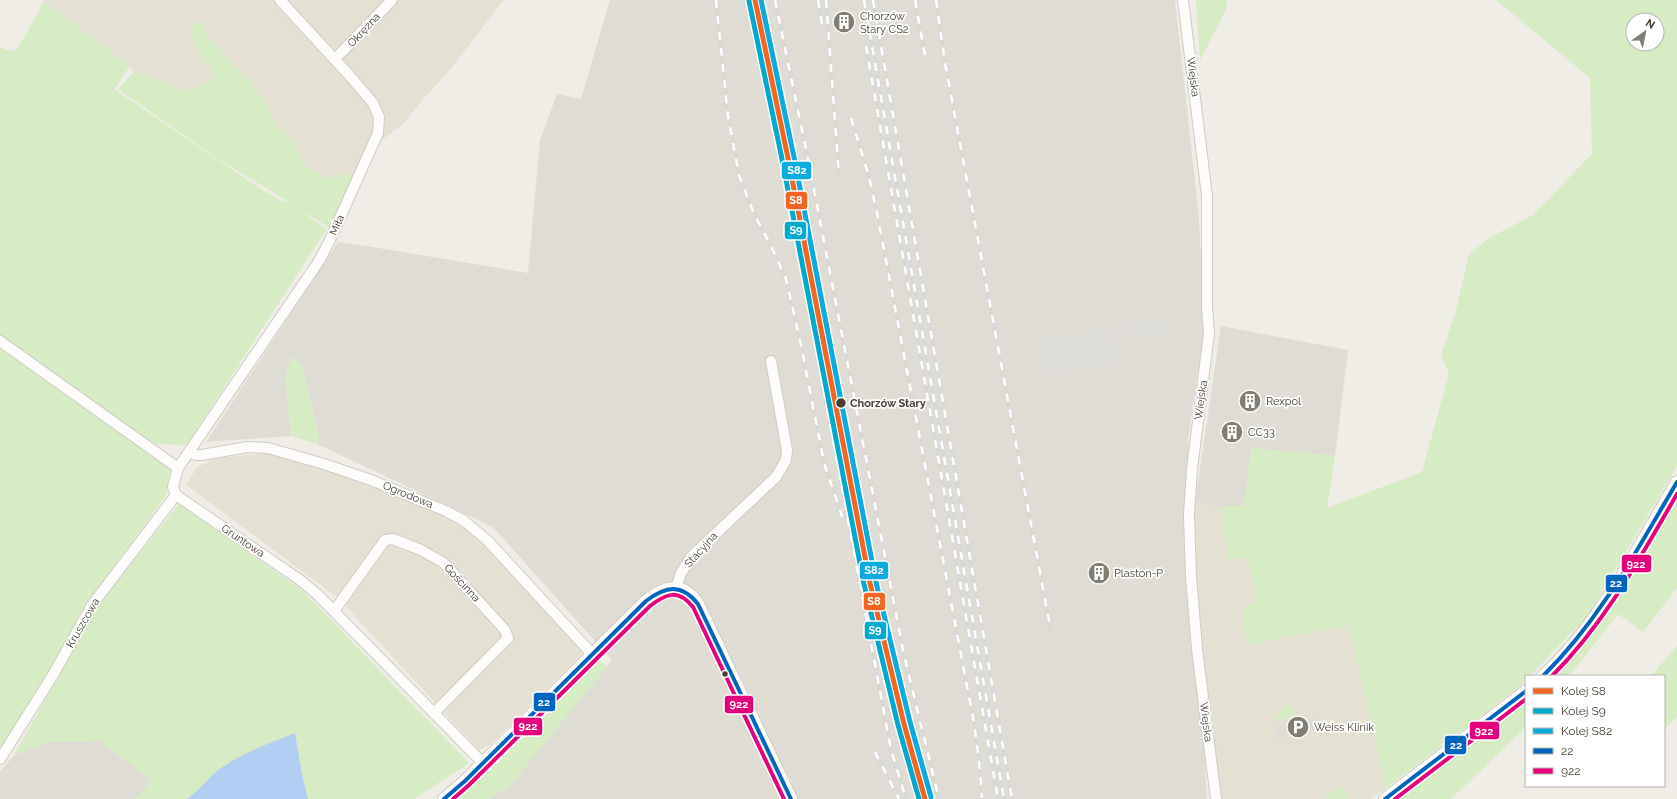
<svg xmlns="http://www.w3.org/2000/svg" width="1677" height="799" font-family="Raleway,sans-serif">
<rect width="100%" height="100%" fill="#efede5"/>
<g fill="#e4e1d2">
<path d="M43,0H504L448,72L424,98L404,123L378,143L363,179L346,173L336,178L325,177L306,166L293,141L277,126L265,103L251,82L212,42L200,20L201,55L216,74L200,88L183,91L155,78L134,72L130,66Z"/>
<path d="M1251,448L1335,456L1285,584L1246,606L1243,612L1246,645L1349,625L1386,788L1371,799H1219L1193,572L1195,502L1221,506H1244Z"/>
<path d="M269,453L333,470L441,513L465,528L486,544L583,652L490,745L479,750L338,598L186,485L197,467L217,458Z"/>
</g>
<g fill="#dfdcd3">
<path d="M610,0H1175L1199,217L1204,327L1188,440L1207,799H490L511,784L612,660L493,527L317,444L319,437L302,367L293,356L285,375L291,436L206,442L338,242L366,246L528,273L540,140L557,94L581,99Z"/>
<path d="M1221,326L1348,350L1335,456L1251,448L1244,506H1221L1195,502Z"/>
<path d="M100,741L152,781L135,799H0V772L14,755L49,742Z"/>
</g>
<g fill="#d6ecc2" fill-rule="evenodd">
<path d="M1196,0H1227L1226,10L1200,60Z"/>
<path d="M1496,0H1677V466L1588,615L1530,676H1526V680L1520,686L1386,788L1349,625L1246,645L1243,611L1246,606L1257,600L1248,559L1228,558L1221,506H1244L1251,448L1335,456L1327,508L1422,472L1449,373L1441,355L1456,311L1469,254L1491,237L1533,215L1592,154L1590,78ZM1633,20H1657V44H1633Z"/>
<path d="M44,1L130,66L114,89L259,188L279,200L294,205L215,157L118,89L134,72C141,74 148,76 155,78C184,90 189,100 216,74L201,55L191,35L192,26L200,20L212,42L251,82L265,103L277,126L293,141L306,166L325,177L336,178L346,173L353,176L333,230L301,210L326,230L188,443L181,445L156,444L106,412L0,335V47L9,51L15,50L25,36Z"/>
<path d="M0,345L170,468L166,495L100,586L48,677L0,750Z"/>
<path d="M293,356L302,367L319,437L317,444L291,436L285,375Z"/>
<path d="M1677,499V588L1643,632L1618,614L1569,676H1550L1607,611Z"/>
<path d="M179,504L303,591L469,763L414,799H308L302,774L295,733L252,751L221,768L197,792L187,799H135L152,781L100,741L49,742L14,755L98,606Z"/>
<path d="M1677,646V717L1664,730V676H1651Z"/>
<path d="M600,661L607,667L511,784L490,799H457L491,770Z"/>
<path d="M1526,700V727L1451,799H1395Z"/>
<path d="M1291,701L1294,715L1293,717L1272,722Z"/>
<path d="M1344,788L1350,799H1326L1324,795Z"/>
</g>
<g fill="#dedcd6">
<path d="M1163,314L1168,335L1127,344L1122,323Z"/>
<path d="M1112,326L1120,363L1042,376L1036,340Z"/>
<path d="M1318,718L1321,727L1277,737L1275,728Z"/>
</g>
<path fill="#b1cff2" d="M295,733L302,774L308,799H187C200,790 209,776 221,768C244,752 270,743 295,733Z"/>
<g fill="none" stroke-linecap="round" stroke-linejoin="round">
<g stroke="#cdcbc3" stroke-width="12">
<g id="minor">
<path d="M280,0L349,75L373,103L379,117L378,133L330,240L319,261L178,468L173,487L176,495L300,580L317,594L483,763"/>
<path d="M1183,0L1207,196V306L1209,333L1192,469L1189,515L1191,577L1197,649L1216,799"/>
<path d="M335,59L392,0"/>
<path d="M0,341L178,468"/>
<path d="M190,452L196,455H202L247,447L268,448L324,464L371,480L446,511L463,520L487,540L593,655"/>
<path d="M676,588L681,573L692,556L776,477L786,460L787,450L771,361"/>
<path d="M334,611L385,540L393,539L421,550L444,563L505,630L508,638L434,713"/>
<path d="M0,759L53,675L92,605L176,495"/>
</g>
</g>
<g stroke="#cdcbc3" stroke-width="14">
<g id="tertiary">
<path d="M1543,676C1598,627 1639,546 1677,482"/>
<path d="M444,799L465,781L646,601C664,586 683,581 698,604L791,799"/>
<path d="M1385,799L1526,691"/>
</g>
</g>
<use href="#minor" stroke="#fdfcfb" stroke-width="10"/>
<use href="#tertiary" stroke="#fdfcfb" stroke-width="12"/>
<g stroke="#d8d8d7" stroke-width="4">
<g id="rail">
<path d="M716,0L728,116L739,175L754,214L769,242L786,279L801,345L824,463L843,519"/>
<path d="M747,0L794,231L891,750L906,799"/>
<path d="M775,0L808,159L904,655L939,799"/>
<path d="M818,0L822,24"/>
<path d="M826,0L839,175"/>
<path d="M864,0L1004,799"/>
<path d="M873,0L1012,799"/>
<path d="M915,0L925,56"/>
<path d="M936,0L945,63L1050,626"/>
<path d="M866,46L998,799"/>
<path d="M851,118L869,177L877,213L974,723L979,760L982,798"/>
<path d="M867,600L885,650"/>
<path d="M875,752L899,799"/>
</g>
</g>
<use href="#rail" stroke="#fff" stroke-width="2.5" stroke-dasharray="8" stroke-linecap="butt"/>
<g stroke="#fff" stroke-width="7">
<g id="bus-1">
<path d="M1543,676C1600,620 1637,550 1677,482"/>
<path d="M444,799L465,781L646,601C666,586 681,583 698,604L791,799"/>
<path d="M1385,799L1526,691"/>
</g>
</g>
<g stroke="#fff" stroke-width="7">
<g id="bus-2">
<path d="M1552,676C1605,623 1640,558 1677,494"/>
<path d="M453,799L469,785L650,606C667,593 678,589 693,607L784,799"/>
<path d="M1395,799L1526,699"/>
</g>
</g>
<use href="#bus-1" stroke="#0065bd" stroke-width="4"/>
<use href="#bus-2" stroke="#e5007d" stroke-width="4"/>
<g stroke="#fff" stroke-width="8">
<path id="rail-1" d="M755,0L788,158L870,583L904,724L925,799"/>
</g>
<g stroke="#fff" stroke-width="8">
<path id="rail-2" d="M749,1L782,159L864,584L898,725L919,799"/>
</g>
<g stroke="#fff" stroke-width="8">
<path id="rail-3" d="M761,0L794,157L876,582L910,722L931,797"/>
</g>
<use href="#rail-1" stroke="#f26522" stroke-width="5"/>
<use href="#rail-2" stroke="#00a9ce" stroke-width="5"/>
<use href="#rail-3" stroke="#0aace0" stroke-width="5"/>
</g>
<defs>
<g id="building-disc" transform="scale(1.15)"><circle r="9.5" fill="#807d71" stroke="#fff"/><path d="M-4-6H4V6H1V3H-1V6H-4ZM-2.5-4.3h1.7v1.8h-1.7ZM.8-4.3h1.7v1.8H.8ZM-2.5-1h1.7V.8h-1.7ZM.8-1h1.7V.8H.8Z" fill="#fff"/></g>
<g id="parking-disc" transform="scale(1.15)"><circle r="9.5" fill="#807d71" stroke="#fff"/><path d="M-3.5-5.5H1a3.5 3.5 0 0 1 0 7H-1V5.5H-3.5ZM-1-3.4V-.6H.8a1.4 1.4 0 0 0 0-2.8Z" fill="#fff"/></g>
</defs>
<g fill-rule="evenodd">
<use href="#building-disc" x="844" y="22"/>
<use href="#building-disc" x="1250" y="401"/>
<use href="#building-disc" x="1232" y="432"/>
<use href="#building-disc" x="1099" y="573"/>
<use href="#parking-disc" x="1298" y="727"/>
</g>
<g fill="#454032" stroke="#fff" stroke-width="1.5">
<circle cx="841" cy="403" r="5.5"/>
<circle cx="725" cy="674" r="3.5"/>
</g>
<g text-anchor="middle" dominant-baseline="central" stroke-width="3.5" stroke-linejoin="round" paint-order="stroke">
<g font-size="11" fill="#454032" stroke="#fff" text-anchor="start">
<text x="860" y="16">Chorzów<tspan x="860" dy="13">Stary CS2</tspan></text>
<text x="1266" y="401">Rexpol</text>
<text x="1248" y="432">CC33</text>
<text x="1114" y="573">Plaston-P</text>
<text x="1314" y="727">Weiss Klinik</text>
</g>
<g font-size="11" fill="#454032" stroke="#fff">
<text transform="translate(364 30) rotate(-47)">Okrężna</text>
<text transform="translate(1193 77) rotate(83)">Wiejska</text>
<text transform="translate(337 225) rotate(-66)">Miła</text>
<text transform="translate(1201 400) rotate(-82)">Wiejska</text>
<text transform="translate(408 495) rotate(22)">Ogrodowa</text>
<text transform="translate(243 541) rotate(34)">Gruntowa</text>
<text transform="translate(701 550) rotate(-48)">Stacyjna</text>
<text transform="translate(462 583) rotate(47)">Gościnna</text>
<text transform="translate(83 623) rotate(-60)">Kruszcowa</text>
<text transform="translate(1206 722) rotate(83)">Wiejska</text>
</g>
<g font-size="11" font-weight="bold" fill="#454032" stroke="#fff" text-anchor="start">
<text x="850" y="403">Chorzów Stary</text>
</g>
</g>
<g stroke="#fff" stroke-width="1.5">
<rect x="781" y="161" width="31" height="19" rx="4" fill="#0aace0"/>
<rect x="785" y="191" width="23" height="19" rx="4" fill="#f26522"/>
<rect x="784" y="221" width="23" height="19" rx="4" fill="#00a9ce"/>
<rect x="1621" y="554" width="31" height="19" rx="4" fill="#e5007d"/>
<rect x="859" y="561" width="30" height="19" rx="4" fill="#0aace0"/>
<rect x="1605" y="574" width="23" height="19" rx="4" fill="#0065bd"/>
<rect x="863" y="592" width="23" height="19" rx="4" fill="#f26522"/>
<rect x="864" y="621" width="23" height="19" rx="4" fill="#00a9ce"/>
<rect x="533" y="692" width="23" height="20" rx="4" fill="#0065bd"/>
<rect x="724" y="695" width="30" height="19" rx="4" fill="#e5007d"/>
<rect x="513" y="717" width="30" height="19" rx="4" fill="#e5007d"/>
<rect x="1469" y="721" width="31" height="19" rx="4" fill="#e5007d"/>
<rect x="1444" y="735" width="23" height="20" rx="4" fill="#0065bd"/>
</g>
<g font-size="11" text-anchor="middle" font-weight="bold" fill="#fff">
<text x="797" y="174">S82</text>
<text x="796" y="204">S8</text>
<text x="796" y="234">S9</text>
<text x="1636" y="568">922</text>
<text x="874" y="574">S82</text>
<text x="1616" y="587">22</text>
<text x="874" y="605">S8</text>
<text x="875" y="634">S9</text>
<text x="544" y="706">22</text>
<text x="739" y="708">922</text>
<text x="528" y="730">922</text>
<text x="1484" y="735">922</text>
<text x="1456" y="749">22</text>
</g>
<rect x="1525" y="675" width="140" height="112" fill="#ffffff" stroke="#b5b3ad"/>
<rect x="1533" y="688" width="20" height="6" fill="#f26522" stroke="#b5b3ad"/>
<text x="1561" y="695" font-size="12" fill="#454032">Kolej S8</text>
<rect x="1533" y="708" width="20" height="6" fill="#00a9ce" stroke="#b5b3ad"/>
<text x="1561" y="715" font-size="12" fill="#454032">Kolej S9</text>
<rect x="1533" y="728" width="20" height="6" fill="#0aace0" stroke="#b5b3ad"/>
<text x="1561" y="735" font-size="12" fill="#454032">Kolej S82</text>
<rect x="1533" y="748" width="20" height="6" fill="#0065bd" stroke="#b5b3ad"/>
<text x="1561" y="755" font-size="12" fill="#454032">22</text>
<rect x="1533" y="768" width="20" height="6" fill="#e5007d" stroke="#b5b3ad"/>
<text x="1561" y="775" font-size="12" fill="#454032">922</text>
<g transform="translate(1645 32) rotate(33)"><circle r="19" fill="#ffffff" stroke="#b5b3ad"/>
<path d="M0-3L7 15L0 10L-7 15Z" fill="#807d71"/>
<text y="-6" font-size="11" font-weight="bold" text-anchor="middle" fill="#454032">N</text>
</g>
</svg>
